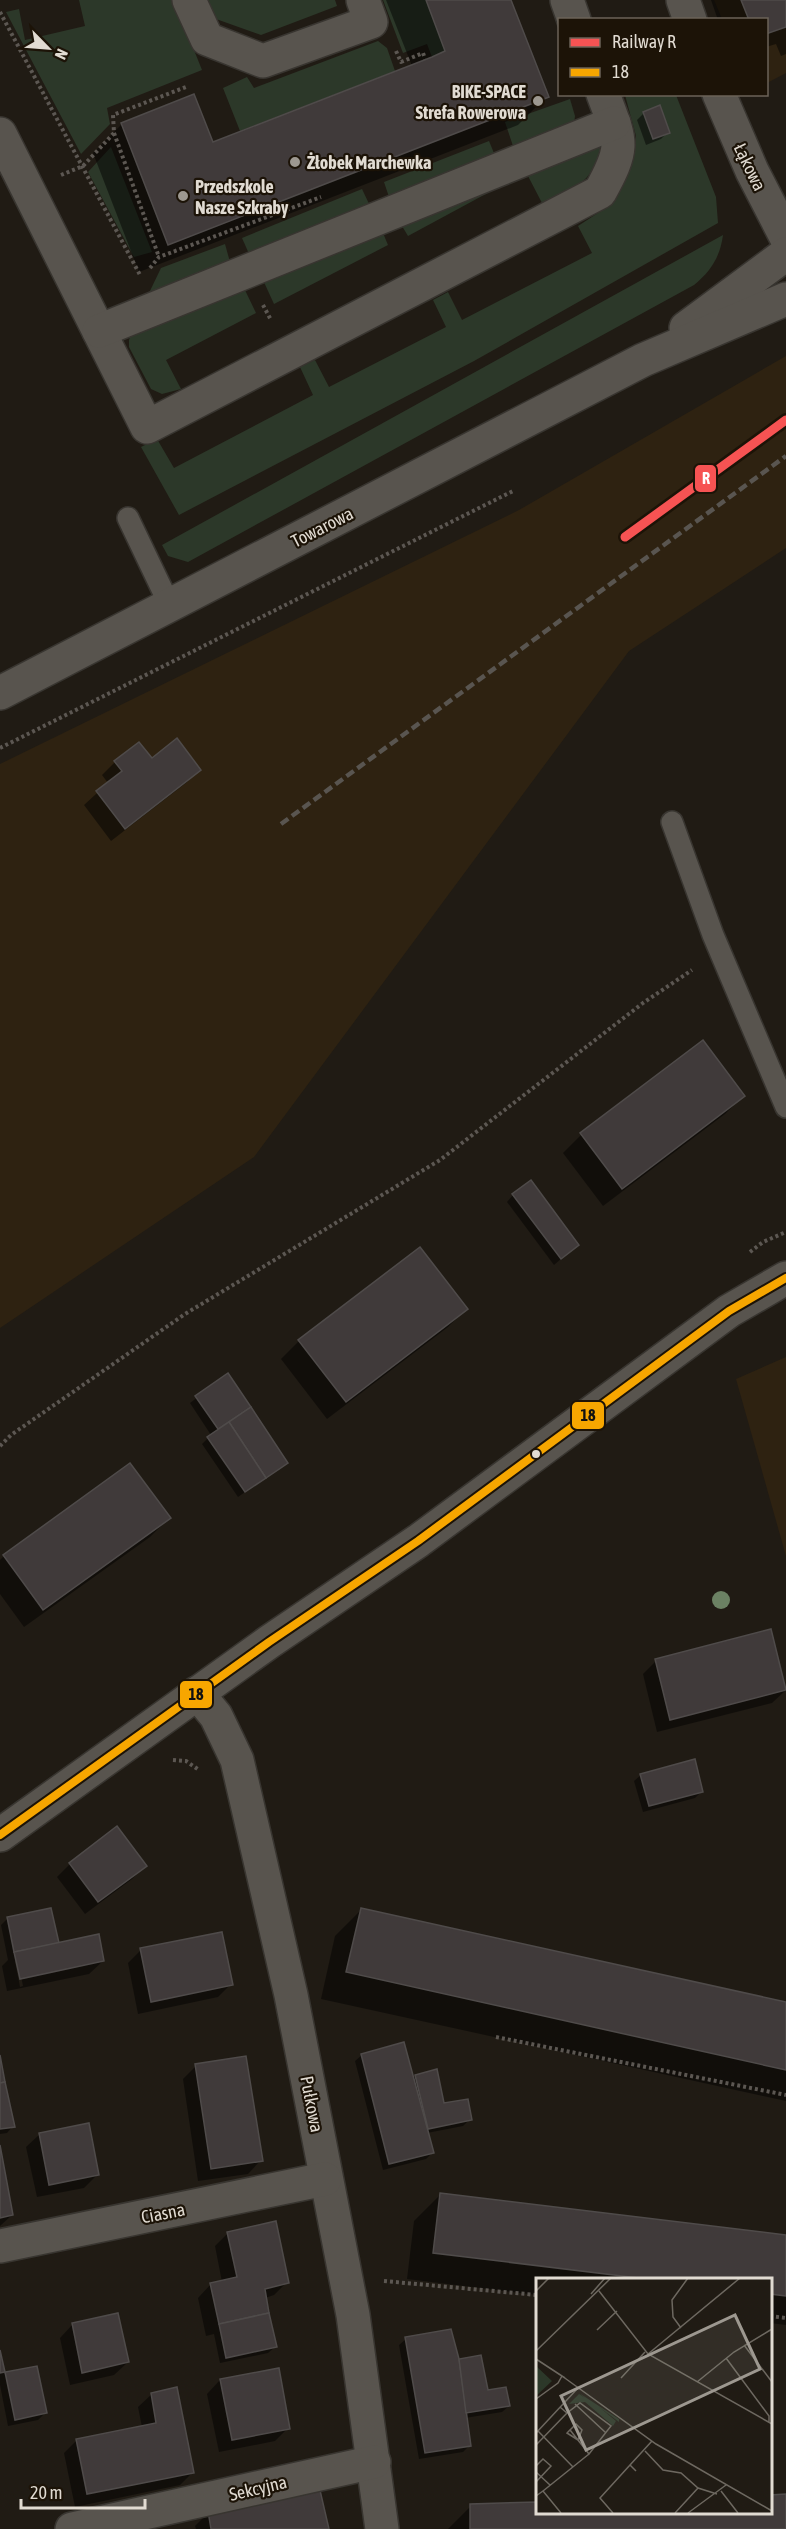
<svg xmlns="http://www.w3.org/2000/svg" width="786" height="2529" font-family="'Asap Condensed',sans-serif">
<rect width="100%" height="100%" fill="#201b14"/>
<g fill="#2e2211">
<path d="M714,0H786V73L767,83L766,20L722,19Z"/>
<path d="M786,356V548L629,651L254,1157L0,1328V764L519,510Z"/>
<path d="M786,1357V1556L736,1379Z"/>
</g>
<g fill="#2c3829">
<path d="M79,0H174L202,70L107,108L110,124L81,154L6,12L19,9L25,40L85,26Z"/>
<path d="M208,0H335L337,6L261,35L216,19Z"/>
<path d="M383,0H426L445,51L432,57L427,44L403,53Z"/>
<path d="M378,41L387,48L395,71L240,131L223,88L247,77L254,88Z"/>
<path d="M625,95H676L716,197L718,223L474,361L179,515L141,447L157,439L174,468L313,395L300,367L315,360L329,387L446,327L433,300L448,292L462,320L592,253L578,226L607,207L623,186L632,162L636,136Z"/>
<path d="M570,99L575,116L574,124L515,152L505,122Z"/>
<path d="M489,141L496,158L390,200L384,182Z"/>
<path d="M602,146C590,186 577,186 542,203L528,176Z"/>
<path d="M111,147L152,252L134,257L88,172Z"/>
<path d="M508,182L408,236L402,226Z"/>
<path d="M362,189L371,208L250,256L242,238Z"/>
<path d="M383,233L388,245L274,304L263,280Z"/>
<path d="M723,235C720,257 711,271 694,285L188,562L168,556L162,545Z"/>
<path d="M225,244L230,262L149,293L161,268Z"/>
<path d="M244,288L256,313L166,360L181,389L162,394L151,389L129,347V340L132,332Z"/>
</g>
<g fill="#0007" fill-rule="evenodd">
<path d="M386,0H510L547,96L518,125L139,272L93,153L122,124L212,144L412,66Z"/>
<path d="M711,0H786V54L781,56L776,44L766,47V20H718Z"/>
<path d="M644,113L668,132L661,139L646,145L637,120Z"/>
<path d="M151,760L199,770L186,783L111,841L84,805L108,783L102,775L115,762Z"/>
<path d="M743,1096L725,1114L603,1206L563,1153L581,1135Z"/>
<path d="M513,1195L577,1245L554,1265L507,1202Z"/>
<path d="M466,1309L448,1327L327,1419L281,1359L299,1341Z"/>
<path d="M227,1375L286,1463L238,1497L202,1444L211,1435L190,1403Z"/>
<path d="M169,1518L150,1537L24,1627L0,1594V1560L4,1556Z"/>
<path d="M656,1661L786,1690L772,1703L657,1732L643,1674Z"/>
<path d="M641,1775L702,1791L695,1798L643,1812L634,1781Z"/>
<path d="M70,1864L145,1866L132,1879L85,1914L57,1877Z"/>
<path d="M361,1910L786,2003V2101L321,1999L335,1936Z"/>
<path d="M8,1918L58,1944L103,1961L89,1974L7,1991L2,1966L8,1960L1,1925ZM15,1961H18L23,1986L20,1987Z"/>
<path d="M141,1950L231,1984L218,1997L138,2014L128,1963Z"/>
<path d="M403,2044L414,2077L436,2071L443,2105L470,2119L463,2126L427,2133L432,2153L426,2159L383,2170L355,2061L362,2055Z"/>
<path d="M0,2062L13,2126L7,2133L0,2134Z"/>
<path d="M196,2066L261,2160L248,2174L198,2181L183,2079Z"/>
<path d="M40,2134L98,2174L84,2188L37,2197L26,2147Z"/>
<path d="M0,2153L12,2215L0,2226Z"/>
<path d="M441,2194L786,2236V2325L770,2323V2280H537V2295L407,2279L414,2221Z"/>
<path d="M228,2233L287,2282L274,2295L265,2298L275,2347L268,2353L220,2363L214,2334L206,2336L198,2298L211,2284L222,2282L215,2246Z"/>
<path d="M73,2324L128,2362L114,2375L70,2385L60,2338Z"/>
<path d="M406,2339L458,2360L487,2392L509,2406L502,2412L465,2418L470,2445L463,2452L419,2459L399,2345Z"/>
<path d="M0,2357L4,2374L36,2368L45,2413L38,2420L8,2426L0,2385Z"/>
<path d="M220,2380L288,2428L275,2441L219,2452L207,2394Z"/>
<path d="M152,2394L193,2472L180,2485L75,2507L64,2453L77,2440L142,2427L138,2407Z"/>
<path d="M770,2496H786V2529H448L471,2506L537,2504V2512H770Z"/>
<path d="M208,2513L327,2529H196L195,2526Z"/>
</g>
<g fill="#403a3a" stroke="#4f4b4a" stroke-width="1.5">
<path d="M426,0H511L549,97L168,245L121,123L194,94L213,142L432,57L445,51Z"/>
<path d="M741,0H786V27L766,34V20H749Z"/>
<path d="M660,105L670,133L653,139L643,112Z"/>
<path d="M177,738L201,770L125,829L96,791L122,771L114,761L139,742L152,758Z"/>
<path d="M703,1040L745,1096L622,1189L580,1133Z"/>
<path d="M531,1180L579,1245L561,1259L512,1194Z"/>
<path d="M420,1247L468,1309L346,1402L298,1340Z"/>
<path d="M228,1373L251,1407L218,1429L195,1396Z"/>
<path d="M251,1407L288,1463L266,1478L229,1422Z"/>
<path d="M229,1422L266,1478L245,1492L207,1437Z"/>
<path d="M130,1463L171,1518L43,1610L3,1555Z"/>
<path d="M771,1629L786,1690L670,1720L655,1659Z"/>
<path d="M695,1759L703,1792L649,1806L640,1774Z"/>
<path d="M117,1826L147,1866L98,1902L69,1863Z"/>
<path d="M51,1908L59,1943L14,1952L7,1917Z"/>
<path d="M361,1908L786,2002V2070L346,1972Z"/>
<path d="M222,1932L233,1985L151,2002L140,1948Z"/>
<path d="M99,1934L104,1961L20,1979L14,1952Z"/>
<path d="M404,2042L434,2153L389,2164L361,2054Z"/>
<path d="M0,2055L5,2082L0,2083Z"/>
<path d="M246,2056L263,2161L211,2169L195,2064Z"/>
<path d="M437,2069L444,2103L468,2099L472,2120L428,2129L415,2075Z"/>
<path d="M5,2082L15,2127L0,2129V2083Z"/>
<path d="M89,2123L99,2175L49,2185L39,2133Z"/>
<path d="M0,2145L13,2215L0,2218Z"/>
<path d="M440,2193L786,2235V2296L770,2294V2280H655L433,2253Z"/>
<path d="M276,2221L289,2283L265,2289L269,2313L219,2324L210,2283L237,2277L227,2232Z"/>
<path d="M118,2313L129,2362L82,2373L72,2323Z"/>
<path d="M269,2313L277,2347L226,2358L219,2324Z"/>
<path d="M451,2329L459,2359L471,2446L425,2453L405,2337Z"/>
<path d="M0,2350L5,2372L0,2373Z"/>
<path d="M481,2355L488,2390L506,2387L510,2406L466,2413L459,2359Z"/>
<path d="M37,2366L47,2413L15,2420L5,2372Z"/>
<path d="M279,2368L290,2429L232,2440L220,2379Z"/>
<path d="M177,2387L194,2473L87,2494L76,2439L156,2423L151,2393Z"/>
<path d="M319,2486L329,2529H211L208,2511Z"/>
<path d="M786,2494V2529H470V2504L537,2502V2512H770V2495Z"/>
</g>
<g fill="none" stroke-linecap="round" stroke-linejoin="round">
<g stroke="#383530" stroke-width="24">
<g id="lane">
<path d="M128,518L170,606"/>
<path d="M672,822L713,935L786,1107"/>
</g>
</g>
<g stroke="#383530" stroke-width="36">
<g id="street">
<path d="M189,0L207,39L263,61L371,22L363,0"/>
<path d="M567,0L574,20"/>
<path d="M683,0L690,20"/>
<path d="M719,94L752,171L786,237"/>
<path d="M0,134L147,427L600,192C626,145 621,142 603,94"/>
<path d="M99,331L614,123"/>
<path d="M197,1693L216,1716L237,1760L291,1995L353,2315L382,2529"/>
<path d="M0,1835L269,1642L418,1541L729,1311L786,1278"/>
<path d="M0,2246L325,2179"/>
<path d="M72,2529L374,2462"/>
</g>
</g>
<g stroke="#383530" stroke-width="36">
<g id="secondary">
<path d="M686,328L786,254"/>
<path d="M0,693L643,360L786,299"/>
</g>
</g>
<g stroke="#5c5752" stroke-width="4" stroke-dasharray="3 3" stroke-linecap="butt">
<path d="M0,12L140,275"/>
<path d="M396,51L401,62L423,53L425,59"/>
<path d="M114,133L159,257"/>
<path d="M61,175L83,166L114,133L113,115L186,87"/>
<path d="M150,268L159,257L321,197"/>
<path d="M263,305L271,320"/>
<path d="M0,748L513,491"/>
<path d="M750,1252L763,1242L786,1232"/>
<path d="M0,1446L11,1435L185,1314L440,1160L643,1003L692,970"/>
<path d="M173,1760L186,1761L199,1770"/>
<path d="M496,2037L786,2095"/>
<path d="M384,2281L537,2295"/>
<path d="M770,2316L786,2318"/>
</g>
<use href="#lane" stroke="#58544e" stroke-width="21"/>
<use href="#street" stroke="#58544e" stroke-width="33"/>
<use href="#secondary" stroke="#58544e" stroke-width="33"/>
<g stroke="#595550" stroke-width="4.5" stroke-dasharray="9 4.5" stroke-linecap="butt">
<path d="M671,503L786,426"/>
<path d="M281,824L786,456"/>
</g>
<g stroke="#1c1307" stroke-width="12">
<path id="bus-1" d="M0,1835L269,1642L418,1541L729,1311L786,1278"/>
</g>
<use href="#bus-1" stroke="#f7a600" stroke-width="8"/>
<g stroke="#1c1307" stroke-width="14">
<path id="rail-1" d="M625,537L786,420"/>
</g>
<use href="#rail-1" stroke="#f65353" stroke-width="9"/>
</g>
<circle fill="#6b8163" cx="721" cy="1600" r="9"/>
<g fill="#9d9890" stroke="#1c1307" stroke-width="2">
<circle cx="538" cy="101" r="6"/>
<circle cx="295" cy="162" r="6"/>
<circle cx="183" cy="196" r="6"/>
</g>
<circle fill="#e1dbd2" stroke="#1c1307" stroke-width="2" cx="536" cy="1454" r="5"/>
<g text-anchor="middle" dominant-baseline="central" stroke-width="4.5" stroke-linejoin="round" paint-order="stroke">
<g font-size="18" font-weight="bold" fill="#e1dbd2" stroke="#1c1307" text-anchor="start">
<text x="526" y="91" text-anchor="end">BIKE-SPACE<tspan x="526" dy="21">Strefa Rowerowa</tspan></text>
<text x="307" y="162">Żłobek Marchewka</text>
<text x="195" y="186">Przedszkole<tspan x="195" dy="21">Nasze Szkraby</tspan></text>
</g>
<g font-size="18" fill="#e1dbd2" stroke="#1c1307">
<text transform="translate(750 167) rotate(64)">Łąkowa</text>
<text transform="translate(322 527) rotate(-27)">Towarowa</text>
<text transform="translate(312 2104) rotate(79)">Pułkowa</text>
<text transform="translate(163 2213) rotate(-11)">Ciasna</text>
<text transform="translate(258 2488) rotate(-13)">Sekcyjna</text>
</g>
</g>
<g transform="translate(536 2278)">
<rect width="236" height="236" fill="#201b14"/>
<path d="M0,88L16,103L0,118ZM43,115L83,141V144L63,129L80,143L77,148L49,124L33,126L43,116L49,120Z" fill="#2c3829"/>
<path fill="none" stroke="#6d6860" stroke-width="1.5" d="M0,13L13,0M63,13L112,76L236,146M55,16L69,0M145,50L137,39L136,22L152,0M61,52L81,33M208,67L236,104M0,73L75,0M112,76L204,0M190,80L233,138V145M0,81L29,100M26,98L120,166L236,233M85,100L109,74M161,104L198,74L236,51M0,121L22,105L26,98M39,126L70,155M24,129L31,135L44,125L75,148L53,176L34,152L31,155L42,162M34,152L40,146L46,152L42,162M2,153L37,189M0,155L42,110M0,167L31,135M109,173L127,192L145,195L162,210L181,216M0,188L7,181L15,188L0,204M100,193L94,187L116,163M0,194L14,207M7,213L53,176M185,213L202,235M0,218L7,213L25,235M77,235L64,220L94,187M139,235L162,210M152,235L190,207"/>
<path fill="#9d9890" fill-opacity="0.15" stroke="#9d9890" stroke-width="3" d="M199,37L224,91L50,172L25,118Z"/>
<rect width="236" height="236" fill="none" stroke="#e1dbd2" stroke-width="3"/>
</g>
<g stroke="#1c1307" stroke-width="2">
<rect x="694" y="464" width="23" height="29" rx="6" fill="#f65353"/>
<rect x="571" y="1401" width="34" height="29" rx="6" fill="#f7a600"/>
<rect x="179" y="1680" width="34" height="29" rx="6" fill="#f7a600"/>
</g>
<g font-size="16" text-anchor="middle" font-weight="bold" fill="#fff">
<text x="706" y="484">R</text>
</g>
<g font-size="16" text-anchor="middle" font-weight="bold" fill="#111">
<text x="588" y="1421">18</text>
<text x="196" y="1700">18</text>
</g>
<rect x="558" y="18" width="210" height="78" fill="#1c1307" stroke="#6b6358" stroke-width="1.5"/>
<rect x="570" y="38" width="30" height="9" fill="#f65353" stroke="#6b6358" stroke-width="1.5"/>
<text x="612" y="48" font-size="18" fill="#e1dbd2">Railway R</text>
<rect x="570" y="68" width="30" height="9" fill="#f7a600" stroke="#6b6358" stroke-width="1.5"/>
<text x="612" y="78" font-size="18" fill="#e1dbd2">18</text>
<g transform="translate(48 48) rotate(115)" stroke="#1c1307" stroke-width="4.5" paint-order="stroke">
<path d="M0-4.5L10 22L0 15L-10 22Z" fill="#e1dbd2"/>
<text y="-9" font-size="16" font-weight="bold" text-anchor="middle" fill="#e1dbd2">N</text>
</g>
<path d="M21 2499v9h124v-9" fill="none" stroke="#e1dbd2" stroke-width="3"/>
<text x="30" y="2499" font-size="18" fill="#e1dbd2" stroke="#1c1307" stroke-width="4.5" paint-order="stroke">20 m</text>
</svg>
